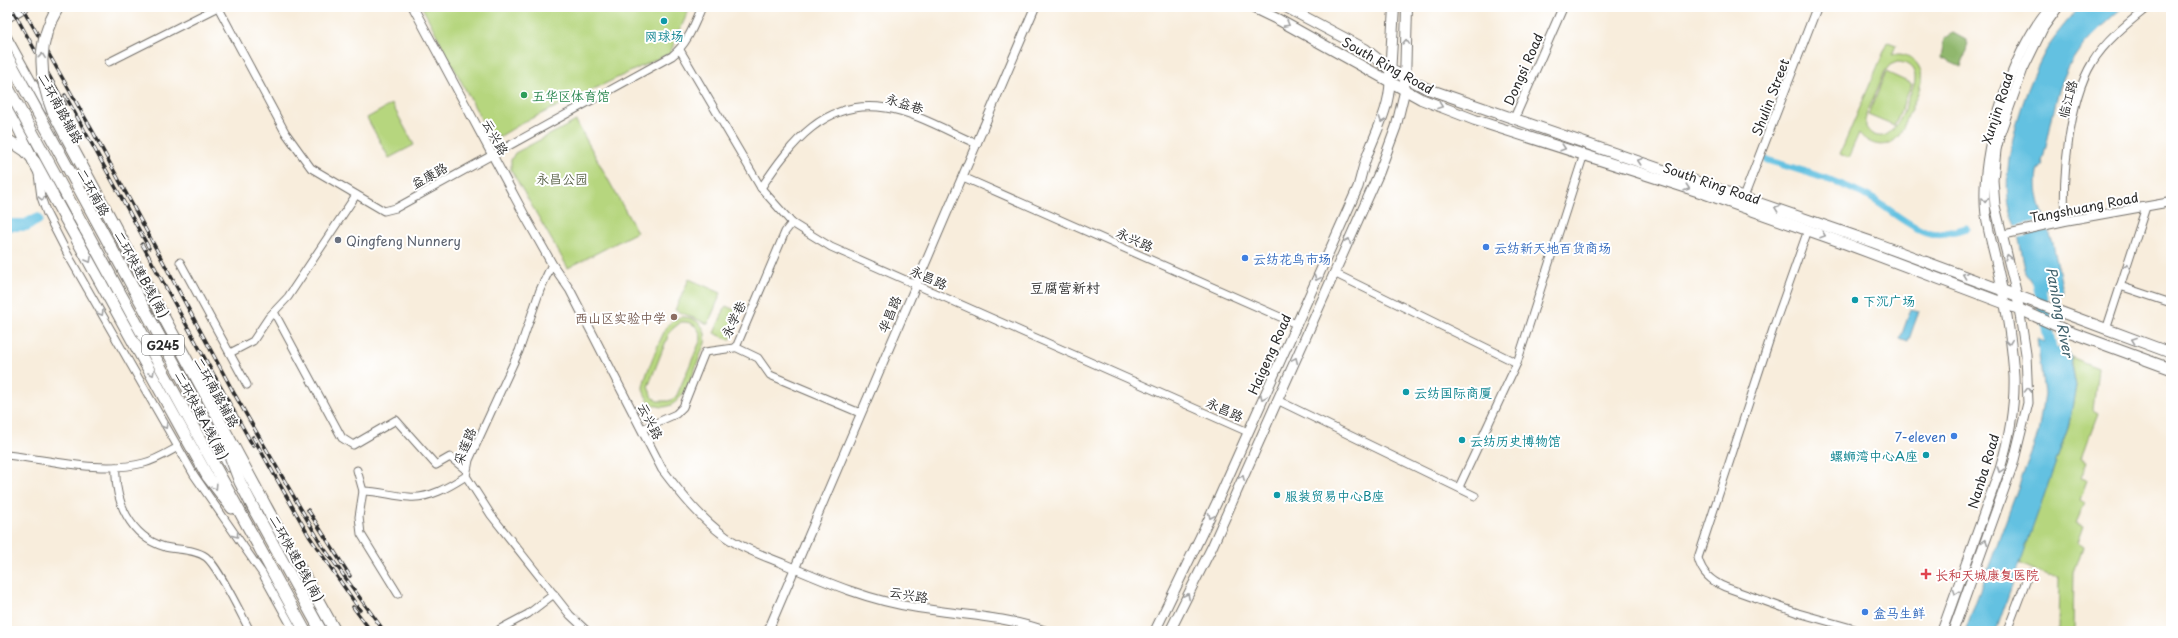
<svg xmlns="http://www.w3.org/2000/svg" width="2178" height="638" font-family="'Playpen Sans','LXGW WenKai TC',sans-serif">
<rect width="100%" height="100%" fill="#fff"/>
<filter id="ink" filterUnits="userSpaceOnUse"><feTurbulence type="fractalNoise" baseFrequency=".025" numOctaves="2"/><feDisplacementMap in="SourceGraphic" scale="8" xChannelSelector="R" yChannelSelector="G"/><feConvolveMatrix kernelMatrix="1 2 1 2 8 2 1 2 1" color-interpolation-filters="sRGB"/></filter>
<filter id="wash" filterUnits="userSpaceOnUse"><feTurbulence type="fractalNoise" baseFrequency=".012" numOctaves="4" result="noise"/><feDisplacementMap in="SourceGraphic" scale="16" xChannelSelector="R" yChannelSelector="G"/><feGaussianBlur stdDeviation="0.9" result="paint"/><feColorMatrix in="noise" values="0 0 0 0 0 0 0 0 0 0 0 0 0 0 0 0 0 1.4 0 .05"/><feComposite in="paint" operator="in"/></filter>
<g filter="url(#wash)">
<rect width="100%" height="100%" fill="#f8eddc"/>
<g fill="#b6d67e" stroke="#708054" fill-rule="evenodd">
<path d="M422,7H690L670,53L524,122L499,137L498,134L491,138Z"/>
<path d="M1888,42L1896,45L1892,55C1899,53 1906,54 1912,59C1930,72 1918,93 1911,109C1907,117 1904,127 1900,134C1889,151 1869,146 1859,133L1848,158L1840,154ZM1897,62C1910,62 1918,72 1914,84C1908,98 1897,140 1878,136C1872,135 1869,132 1866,127V115L1885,71L1890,65Z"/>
<path d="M1886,72L1912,84L1894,126L1868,115Z"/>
<path d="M392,104L414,145L389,158L367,118Z"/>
<path d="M576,121L637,232L568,268L511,170V160L515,153Z"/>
<path d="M689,279L721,293L708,324L675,310Z"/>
<path d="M726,306L741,313L730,340L714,333Z"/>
<path d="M680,317C696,316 708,327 705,343C697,362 683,418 655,405C648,402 644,395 643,388C643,380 662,333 668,325C671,321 675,319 680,317ZM681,322C693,321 700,328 701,339L676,397L669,401H657L652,396L648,387L670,331Z"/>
<path d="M2071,357L2098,368L2093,410L2098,413L2081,458L2087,461L2081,478L2087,480L2080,500L2085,503L2076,523L2083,526L2077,543L2083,547L2074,572L2073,631H2058L2059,577L2047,576L2019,563L2068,428L2076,386Z"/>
</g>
<path fill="#90b76d" stroke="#5e714c" d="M1953,33L1966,40L1968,44L1961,67L1941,58L1944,39Z"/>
<g fill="#63c1e1" stroke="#477686">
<path d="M2080,7H2123C2104,24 2079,45 2068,68C2054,95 2051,132 2042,162L2044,163L2041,169H2039C2032,194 2046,219 2053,244C2057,260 2060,278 2064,295L2033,283L2026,273L2016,225C1991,181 2025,83 2051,42C2060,29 2070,18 2080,7Z"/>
<path d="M1911,309L1919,311L1908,342L1900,339Z"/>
<path d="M2037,339L2067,351L2070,356L2076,386L2068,428L1996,631H1965L2038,434L2044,394Z"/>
</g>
<path fill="#f8eddc" d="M2047,219L2049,230L2017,238L2015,226Z"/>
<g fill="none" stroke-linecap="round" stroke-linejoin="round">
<path stroke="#63c1e1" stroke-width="7" d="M1767,160C1802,171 1839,181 1871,198C1890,209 1906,225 1926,232C1937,236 1955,232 1966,228"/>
<g stroke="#63c1e1" stroke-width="12">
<path d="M7,225H26L37,219"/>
<path d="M2036,271L2054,360"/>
</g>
</g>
</g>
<g filter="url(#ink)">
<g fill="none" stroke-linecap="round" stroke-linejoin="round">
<g stroke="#736f69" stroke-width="9">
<g id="minor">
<path d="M218,7L285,132L311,168L384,211L396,208L672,56C688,43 694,25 702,7"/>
<path d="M7,36L48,110"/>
<path d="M680,50L761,188L792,223L831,247L1248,432"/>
<path d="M109,62L218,7"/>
<path d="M38,174L41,197L47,214L68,255L194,475L262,573L294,631"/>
<path d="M963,177L1296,324"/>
<path d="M761,188C791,143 825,98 886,108C915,112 949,132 977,144"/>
<path d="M2065,221C2062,178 2069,100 2092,63C2105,41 2128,23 2148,7"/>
<path d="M1808,230L1775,323L1698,558C1702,573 1711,581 1725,587L1798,613L1862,631"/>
<path d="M180,262L247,385"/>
<path d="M552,264L540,290L519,351L469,460L466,476L491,515L570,615L587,631"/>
<path d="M1334,273L1517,363"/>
<path d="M2120,286L2171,303"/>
<path d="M274,312L342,438L353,445L396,420L436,465L450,457L466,470"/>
<path d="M2106,330L2146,207"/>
<path d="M735,347L758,358L770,375L860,413"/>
<path d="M230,353L253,341L269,317L288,297L356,195"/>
<path d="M1277,400L1475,496"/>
<path d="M642,429L676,414L683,407L705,352L734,348L737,345L785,232L792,223"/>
<path d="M7,455C50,460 102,474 144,463C156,460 167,453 178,447"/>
<path d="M116,467C114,500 130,537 165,547C178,550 195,549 206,557C218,566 242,616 250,631"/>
<path d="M357,470L363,491"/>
<path d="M1459,487L1517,363L1584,154"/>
<path d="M398,594L361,534L359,517L363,491C379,491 393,496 409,497C429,499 449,487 466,476"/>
<path d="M500,629L528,614L554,594"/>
<path d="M2007,631L2029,573"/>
</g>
</g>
<g stroke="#736f69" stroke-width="10">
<g id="tertiary">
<path d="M413,7L525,216L552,264L570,290L662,469C681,494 700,518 726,537C743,549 765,556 784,564C828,583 870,601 918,608C961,615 1005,616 1046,631"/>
<path d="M1514,119L1563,7"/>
<path d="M1744,196L1817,7"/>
<path d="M2002,235L2065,221L2171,202"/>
<path d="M768,631L1035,7"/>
</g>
</g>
<g stroke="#736f69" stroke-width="11">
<g id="secondary">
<path d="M1155,631L1217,502L1358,187C1361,177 1363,166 1367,156C1376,131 1389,110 1390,82"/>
<path d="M1170,631L1212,547L1379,173L1396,127L1405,90"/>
<path d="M1942,631L2000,469C2009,439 2015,407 2014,376C2012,343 2006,307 1999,274C1994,250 1985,224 1985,200C1983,142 2013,51 2050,7"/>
<path d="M1953,631L2013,464L2028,403L2026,354L2017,295L1995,206L1993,180L1996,150L2000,133L2023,69L2043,28L2058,7"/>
</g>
</g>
<g stroke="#736f69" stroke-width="12">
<g id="primary">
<path d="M1252,7L1279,20L1421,99L1475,120L1703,193L1844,243L2019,309L2070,332L2171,369"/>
<path d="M1286,7L1365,49L1391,70L1428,89L1875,243L2171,353"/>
<path d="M7,8L9,7"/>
<path d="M7,17L24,7"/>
<path d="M1390,75L1394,7"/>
<path d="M1405,82L1407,7"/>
<path d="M7,105L31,155"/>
<path d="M7,139L25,151L61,189"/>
</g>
</g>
<g stroke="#736f69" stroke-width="13">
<g id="trunk">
<path d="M7,56L230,466"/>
<path d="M33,160L208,477L232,508"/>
<path d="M85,229L305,631"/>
<path d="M251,504L321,631"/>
<path d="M266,507L335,631"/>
</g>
</g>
<use href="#minor" stroke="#fff" stroke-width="7"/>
<use href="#tertiary" stroke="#fff" stroke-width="8"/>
<use href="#secondary" stroke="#fff" stroke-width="9"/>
<use href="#primary" stroke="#fff" stroke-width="10"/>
<use href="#trunk" stroke="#fff" stroke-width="11"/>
<g stroke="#2b2b2b" stroke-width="3.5">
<g id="rail">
<path d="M11,7L65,104"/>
<path d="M22,7L92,130L235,395L323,547L384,631"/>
<path d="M65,95L149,248"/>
<path d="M142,244L253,446"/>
<path d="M253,437L309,536L360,610"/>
<path d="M308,510L350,576"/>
<path d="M353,607L371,631"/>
</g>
</g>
<use href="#rail" stroke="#fff" stroke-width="2" stroke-dasharray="6" stroke-linecap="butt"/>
<g stroke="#736f69" stroke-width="13" stroke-linecap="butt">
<g id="trunk-bridge">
<path d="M58,7C37,42 38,75 53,112L270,514"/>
<path d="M7,86L85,229"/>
<path d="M224,440L240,482L255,511"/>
</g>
</g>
<use href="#trunk-bridge" stroke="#fff" stroke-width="11"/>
</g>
<defs><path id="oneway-chevron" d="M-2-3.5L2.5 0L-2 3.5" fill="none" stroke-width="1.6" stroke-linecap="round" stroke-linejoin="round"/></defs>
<g stroke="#a0a0a0">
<use href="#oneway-chevron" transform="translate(1287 24) rotate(29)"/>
<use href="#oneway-chevron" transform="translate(1406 42) rotate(-88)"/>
<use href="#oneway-chevron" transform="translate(42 56) rotate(-84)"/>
<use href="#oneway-chevron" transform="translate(1440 106) rotate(20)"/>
<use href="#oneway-chevron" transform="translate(1382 120) rotate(110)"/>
<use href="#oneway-chevron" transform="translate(1563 148) rotate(18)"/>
<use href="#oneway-chevron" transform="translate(1640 161) rotate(-162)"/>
<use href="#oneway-chevron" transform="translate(1687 188) rotate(18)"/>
<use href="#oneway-chevron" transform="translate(42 198) rotate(77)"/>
<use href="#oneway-chevron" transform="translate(1985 200) rotate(87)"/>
<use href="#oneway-chevron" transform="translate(1777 208) rotate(-160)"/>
<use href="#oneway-chevron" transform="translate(1823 235) rotate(19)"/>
<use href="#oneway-chevron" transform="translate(1348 241) rotate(-66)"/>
<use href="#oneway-chevron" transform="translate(2008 257) rotate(-105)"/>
<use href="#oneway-chevron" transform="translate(89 260) rotate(61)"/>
<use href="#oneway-chevron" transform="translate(2127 266) rotate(-71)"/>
<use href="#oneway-chevron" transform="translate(1965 275) rotate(-160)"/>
<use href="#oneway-chevron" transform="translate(1317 278) rotate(114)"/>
<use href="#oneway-chevron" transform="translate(101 313) rotate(60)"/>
<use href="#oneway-chevron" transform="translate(2134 340) rotate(-160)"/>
<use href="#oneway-chevron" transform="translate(2009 342) rotate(83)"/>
<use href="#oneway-chevron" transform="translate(1295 360) rotate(-66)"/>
<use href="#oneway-chevron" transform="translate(152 373) rotate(61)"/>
<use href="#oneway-chevron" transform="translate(2028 390) rotate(-89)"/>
<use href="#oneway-chevron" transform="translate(1263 397) rotate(114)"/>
<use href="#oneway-chevron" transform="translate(165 426) rotate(60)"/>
<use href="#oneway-chevron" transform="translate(2000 470) rotate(108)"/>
<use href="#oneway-chevron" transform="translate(1242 478) rotate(-66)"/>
<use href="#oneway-chevron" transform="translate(215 487) rotate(57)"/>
<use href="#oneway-chevron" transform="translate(1211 516) rotate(114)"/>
<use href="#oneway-chevron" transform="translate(236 535) rotate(54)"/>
<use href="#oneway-chevron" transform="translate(1985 542) rotate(-70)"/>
<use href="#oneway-chevron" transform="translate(1956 592) rotate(109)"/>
<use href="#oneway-chevron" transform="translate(1187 596) rotate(-63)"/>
</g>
</g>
<g fill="#0f9aa8" stroke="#fff" stroke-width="1.5">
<circle cx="664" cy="21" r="4"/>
<circle cx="1855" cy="300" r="4"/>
<circle cx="1406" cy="392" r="4"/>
<circle cx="1462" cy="440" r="4"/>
<circle cx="1926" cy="455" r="4"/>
<circle cx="1277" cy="495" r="4"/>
</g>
<circle fill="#2e9e5b" stroke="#fff" stroke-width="1.5" cx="524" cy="95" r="4"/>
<circle fill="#6b7280" stroke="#fff" stroke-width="1.5" cx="338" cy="240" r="4"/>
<g fill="#3f7fe0" stroke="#fff" stroke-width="1.5">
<circle cx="1486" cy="247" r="4"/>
<circle cx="1245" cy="258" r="4"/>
<circle cx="1954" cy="436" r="4"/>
<circle cx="1865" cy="612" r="4"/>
</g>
<circle fill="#8d6e63" stroke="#fff" stroke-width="1.5" cx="674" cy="317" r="4"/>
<path fill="#e0444e" stroke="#fff" stroke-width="1.5" d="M1924 568h4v4h4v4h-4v4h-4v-4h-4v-4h4z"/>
<g text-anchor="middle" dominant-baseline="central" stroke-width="4" stroke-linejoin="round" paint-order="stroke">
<rect fill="#fff" stroke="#6b6b6b" stroke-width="1" x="142" y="335" width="42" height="20" rx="3"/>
<g font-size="12" font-weight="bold" fill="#2b2b2b">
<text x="163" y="345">G245</text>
</g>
<g font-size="13" fill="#0d838f" stroke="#fff" text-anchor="start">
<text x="664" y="35" text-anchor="middle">网球场</text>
<text x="1863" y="300">下沉广场</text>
<text x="1414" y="392">云纺国际商厦</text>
<text x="1470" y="440">云纺历史博物馆</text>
<text x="1918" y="455" text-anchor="end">螺蛳湾中心A座</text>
<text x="1285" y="495">服装贸易中心B座</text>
</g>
<g font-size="13" fill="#2b2b2b" stroke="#fff">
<text transform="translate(1388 65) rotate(29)">South Ring Road</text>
<text transform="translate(1523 69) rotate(-66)">Dongsi Road</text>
<text transform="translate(1770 97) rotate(-69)">Shulin Street</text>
<text transform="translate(2067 99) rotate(-75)">临江路</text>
<text transform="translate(905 103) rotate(17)">永益巷</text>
<text transform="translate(61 108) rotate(61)">二环南路辅路</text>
<text transform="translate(1997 108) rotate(-72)">Xunjin Road</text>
<text transform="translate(496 137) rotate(61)">云兴路</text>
<text transform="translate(429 175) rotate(-29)">益康路</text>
<text transform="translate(1712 183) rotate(19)">South Ring Road</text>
<text transform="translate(94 192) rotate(61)">二环南路</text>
<text transform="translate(2084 207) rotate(-11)">Tangshuang Road</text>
<text transform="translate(1135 239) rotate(24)">永兴路</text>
<text transform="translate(142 274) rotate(61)">二环快速B线(南)</text>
<text transform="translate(929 277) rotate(24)">永昌路</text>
<text transform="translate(889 314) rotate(-67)">华昌路</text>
<text transform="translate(733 319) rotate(-64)">永学巷</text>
<text transform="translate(1269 354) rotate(-66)">Haigeng Road</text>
<text transform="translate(217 392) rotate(61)">二环南路辅路</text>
<text transform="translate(1225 409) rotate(24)">永昌路</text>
<text transform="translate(202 415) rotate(62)">二环快速A线(南)</text>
<text transform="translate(651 421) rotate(63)">云兴路</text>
<text transform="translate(464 446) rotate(-68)">采莲路</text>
<text transform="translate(1983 471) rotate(-73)">Nanba Road</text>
<text transform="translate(297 558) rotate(61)">二环快速B线(南)</text>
<text transform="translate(909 594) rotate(10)">云兴路</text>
</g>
<g font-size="13" fill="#27864d" stroke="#fff" text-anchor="start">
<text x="532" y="95">五华区体育馆</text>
</g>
<g font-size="13" fill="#555e44" stroke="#fff">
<text x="562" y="178">永昌公园</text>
</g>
<g font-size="13" fill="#5b616d" stroke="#fff" text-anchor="start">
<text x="346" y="240">Qingfeng Nunnery</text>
</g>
<g font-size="13" fill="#366cbe" stroke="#fff" text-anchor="start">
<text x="1494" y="247">云纺新天地百货商场</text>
<text x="1253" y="258">云纺花鸟市场</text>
<text x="1946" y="436" text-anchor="end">7-eleven</text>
<text x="1873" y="612">盒马生鲜</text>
</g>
<g font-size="13" fill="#785e54" stroke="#fff" text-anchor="end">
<text x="666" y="317">西山区实验中学</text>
</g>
<g font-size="13" fill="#be3a42" stroke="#fff" text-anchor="start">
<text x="1935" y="574">长和天城康复医院</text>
</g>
<g font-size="14" fill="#2b2b2b" stroke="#fff">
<text x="1065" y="287">豆腐营新村</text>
</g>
<g font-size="14" font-style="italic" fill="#3f606b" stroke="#fff">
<text transform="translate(2060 312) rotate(79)">Panlong River</text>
</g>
</g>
<rect width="2178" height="638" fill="none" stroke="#fff" stroke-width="24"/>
</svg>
